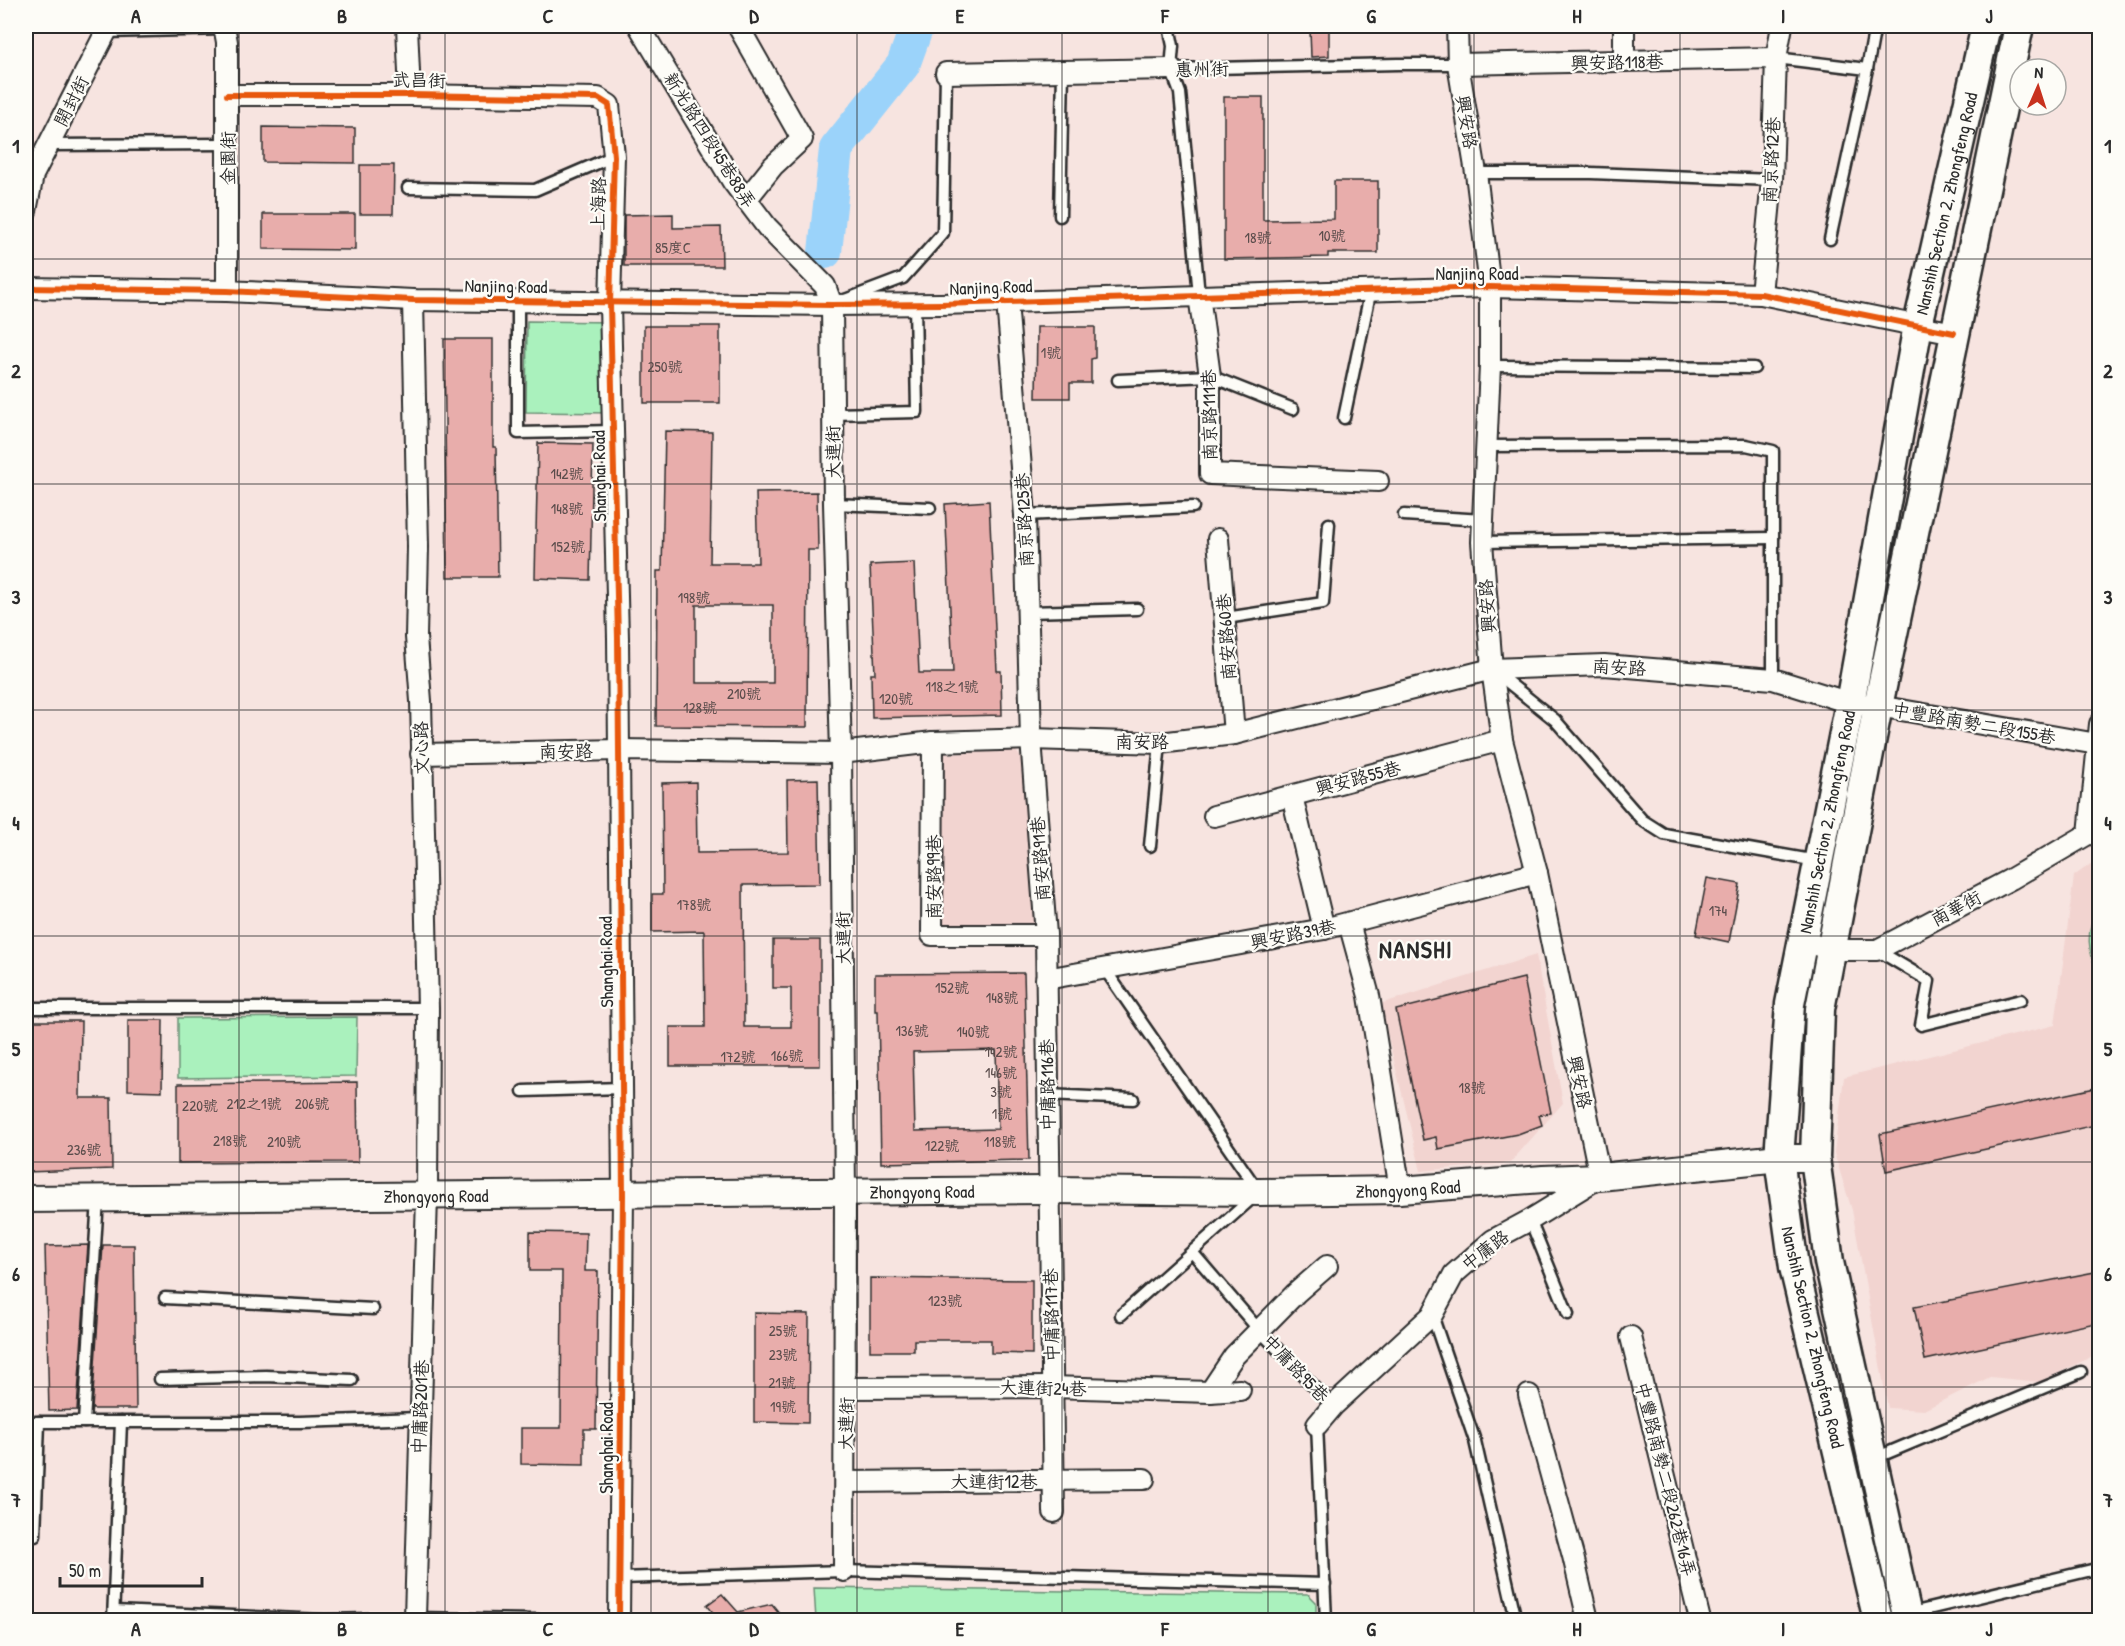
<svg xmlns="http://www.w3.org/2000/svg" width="2125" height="1646" font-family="'Patrick Hand','LXGW WenKai TC',sans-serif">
<rect width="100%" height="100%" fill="#f7e4e0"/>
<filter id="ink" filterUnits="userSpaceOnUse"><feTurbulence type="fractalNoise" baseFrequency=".0167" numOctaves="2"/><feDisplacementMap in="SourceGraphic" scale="12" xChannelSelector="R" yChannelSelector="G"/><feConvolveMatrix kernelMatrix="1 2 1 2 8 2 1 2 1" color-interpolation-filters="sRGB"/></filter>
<g filter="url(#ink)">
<g fill="#f2d4d0">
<path d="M1015,750L1026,764L1034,927L940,932L938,755Z"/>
<path d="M2099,858V1353L2040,1382L1990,1377L1924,1410L1888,1408L1852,1210L1834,1153L1844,1077L2055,1025L2074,876Z"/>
<path d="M1536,955L1563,1103L1510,1163L1421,1171L1380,1004Z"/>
</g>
<g fill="#aaf1bd" stroke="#6a8e74" stroke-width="1.5">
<path d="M527,321L614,322L613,413L526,412Z"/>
<path d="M2099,906L2100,977H2099C2088,950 2084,933 2099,906Z"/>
<path d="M357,1017L356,1076L178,1078V1018Z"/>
<path d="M814,1588L1308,1594L1316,1602V1620H816Z"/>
</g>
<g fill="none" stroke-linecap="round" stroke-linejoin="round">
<path stroke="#9bd3fa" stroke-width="34" d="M825,252L836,149L903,65L917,26"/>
</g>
<g fill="#e8adab" stroke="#2b2b2b" stroke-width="1.5" fill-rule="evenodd">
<path d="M1329,29V56L1311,57L1310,30Z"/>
<path d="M1224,97H1263V220L1334,219V181H1378V253H1328V257L1224,259Z"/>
<path d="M263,127L355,128V163L263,162Z"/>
<path d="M360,165H394L393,214H360Z"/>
<path d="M263,214H355V250L263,249Z"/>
<path d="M673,214V228L721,227L722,266H624V215Z"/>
<rect x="644" y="326" width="76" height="77"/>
<path d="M1037,327H1095V358L1091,359V383H1070V398H1036Z"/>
<path d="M444,339H493V447H496L498,577H447Z"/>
<path d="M665,431L712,432L710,563H758L756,493L817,492L818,550H808L807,727L656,726L657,571H662ZM696,605H773V683H696Z"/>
<path d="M538,443L593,444L590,580L535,578Z"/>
<path d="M989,501L997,671H1001L1002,715L872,718L871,674H875L870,565L914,563L919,673H953L945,504Z"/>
<path d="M818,779L820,884L743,885L744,1027H791V988H773V940H820V1066H670V1027H705L704,931L652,932V894H663L662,783L696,782L697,853L788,852L787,780Z"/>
<path d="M1707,878L1740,884L1729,942L1696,935Z"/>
<path d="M1024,973L1029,1160L881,1163L878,1011H875V974ZM996,1050L998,1129L915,1131L913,1052Z"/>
<path d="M1524,978L1551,1113L1539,1115L1542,1125L1518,1134L1438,1149L1436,1137L1423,1140L1396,1010Z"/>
<path d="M128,1020H163L162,1091L128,1090Z"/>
<path d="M26,1021H81L80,1098H111L112,1169L26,1172Z"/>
<path d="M357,1082L358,1162L178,1163V1084Z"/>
<path d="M2100,1087V1124L1886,1171L1880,1134Z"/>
<path d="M530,1232L586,1233L585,1271H598L596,1429H584V1465L521,1464V1428H561L562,1271H530Z"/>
<path d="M88,1245L77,1410L49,1411L45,1246Z"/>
<path d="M103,1245H134L136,1409H92Z"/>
<path d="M2100,1271V1322L1925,1360L1914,1307Z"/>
<path d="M870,1278L1032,1280V1354L991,1353V1340H914V1351H870Z"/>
<path d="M754,1313L809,1314L808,1423L754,1422Z"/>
<path d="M722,1594L738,1612L772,1604L785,1620H719L707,1605Z"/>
</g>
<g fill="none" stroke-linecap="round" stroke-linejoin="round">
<g stroke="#2b2b2b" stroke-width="15">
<g id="service">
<path d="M1169,26L1173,46L1171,69L1180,93L1199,295"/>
<path d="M106,32L225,29"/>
<path d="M1776,58L1867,69L1830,239"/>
<path d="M1171,69L1398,64H1458"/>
<path d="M1867,69L1875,26"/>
<path d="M48,145L227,144"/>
<path d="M1476,173H1591L1772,180"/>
<path d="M408,188L535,190L614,156"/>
<path d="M1060,216L1063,71"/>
<path d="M845,300L903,278L943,233L946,73"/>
<path d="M518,301V433L613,431"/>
<path d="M1490,366L1754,368"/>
<path d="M1118,380L1210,376L1293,409"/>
<path d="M833,414L917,412L915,304"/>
<path d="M1344,418L1371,289"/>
<path d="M1486,446L1746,445L1773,451V679"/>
<path d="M834,504L930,508"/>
<path d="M1025,515L1193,507"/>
<path d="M1404,515L1483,520"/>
<path d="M1482,542L1773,538"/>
<path d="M1028,612L1137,609"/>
<path d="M1226,618L1323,603L1329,524"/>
<path d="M1494,671L1555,720L1642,820L1664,834L1817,861"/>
<path d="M1150,846L1160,743"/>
<path d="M1877,950L1929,981L1921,1025L2021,1000"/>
<path d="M1104,968L1259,1192L1121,1315"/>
<path d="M26,1008H428"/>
<path d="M523,1091L622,1088"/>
<path d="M1047,1095L1133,1099"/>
<path d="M1530,1220L1568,1314"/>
<path d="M1192,1252L1259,1330L1333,1406"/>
<path d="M165,1298L373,1309"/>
<path d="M1432,1315L1475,1441L1516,1620"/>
<path d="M160,1379L266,1376L352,1380"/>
<path d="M26,1422H300L420,1418"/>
<path d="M84,1422L98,1199"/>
<path d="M1317,1425L1326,1620"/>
<path d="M1873,1459L2081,1372"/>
<path d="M35,1536L39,1422"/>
<path d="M620,1578L844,1571L1325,1584"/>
<path d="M114,1611L325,1620L415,1618L538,1620"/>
<path d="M113,1620L121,1422"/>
<path d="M1882,1620L2100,1568"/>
</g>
</g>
<g stroke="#2b2b2b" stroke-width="24">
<g id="minor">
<path d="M224,26L227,42V291"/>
<path d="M407,26L410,95"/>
<path d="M639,26L733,182L767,227L825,286L832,305L834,504L841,753L845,1192L844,1571"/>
<path d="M738,26L802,139L773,166L746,200"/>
<path d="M1624,61V26"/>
<path d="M1458,64L1776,58"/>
<path d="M946,73L1171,69"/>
<path d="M227,95H410L598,98L609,105L614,156L610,304L618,638L623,1195L619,1620"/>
<path d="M26,211L33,175L109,26"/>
<path d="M26,288L227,291L413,300L832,305L941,304L1490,287L1761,294L1954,333"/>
<path d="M1761,294L1772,180L1776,58L1782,26"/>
<path d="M1199,295L1210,376V474L1378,481"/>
<path d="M413,300L418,547L416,637L421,701L428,1008L427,1196L415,1618"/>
<path d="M1007,302L1025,515L1031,739L1046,935L1054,1512"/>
<path d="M1218,539L1234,734"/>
<path d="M933,742L932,935H1046"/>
<path d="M421,754L619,750L841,753L933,742L1031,739L1160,743L1234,734L1492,669L1604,665L1773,679L1850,703L1878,706L2097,744"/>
<path d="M1292,796L1324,929"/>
<path d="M1214,816L1502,740"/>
<path d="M2089,834L2100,724"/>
<path d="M1349,923L1369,996L1400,1190"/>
<path d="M1803,941L1831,950H1877L2011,879L2100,827"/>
<path d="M1046,979L1324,929L1537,873"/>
<path d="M1631,1337L1700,1620"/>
<path d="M846,1388L1052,1387L1210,1392L1240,1390"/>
<path d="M1210,1392L1234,1356L1296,1293L1327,1266"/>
<path d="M1529,1395L1573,1556L1588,1620"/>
<path d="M1317,1425L1333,1406L1432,1315L1454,1274L1493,1240L1530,1220L1600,1177L1537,873L1502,740L1492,669L1482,542L1490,366V287L1476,173L1458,64L1457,26"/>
<path d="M845,1482L1144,1479"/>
</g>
</g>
<g stroke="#2b2b2b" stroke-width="30">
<g id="tertiary">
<path id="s1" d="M26,1199L1049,1190L1259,1192L1400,1190L1543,1179L1600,1177L1779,1158H1815"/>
</g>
</g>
<g stroke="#2b2b2b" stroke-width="33">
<g id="secondary">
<path id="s2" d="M1878,1620L1794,1267L1779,1158L1790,1004L1850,703L1918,325L1986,26"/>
<path d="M1908,1620L1829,1262L1815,1158L1820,1009L1878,706L2019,26"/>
</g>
</g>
<use href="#service" stroke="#fdfcf7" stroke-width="10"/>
<use href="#minor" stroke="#fdfcf7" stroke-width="20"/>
<use href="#tertiary" stroke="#fdfcf7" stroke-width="26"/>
<use href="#secondary" stroke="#fdfcf7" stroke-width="28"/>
<g stroke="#fdfcf7" stroke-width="10">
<g id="cycleway">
<path d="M227,95H410L598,98L609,105L614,156L610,304L618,638L623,1195L619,1620"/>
<path d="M26,288L227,291L413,300L832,305L941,304L1490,287L1761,294L1954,333"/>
</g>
</g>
<use href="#cycleway" stroke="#e8590c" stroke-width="6"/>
</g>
</g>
<path fill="none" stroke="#2b2b2b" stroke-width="1.5" stroke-opacity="0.55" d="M239,26V1620M445,26V1620M651,26V1620M857,26V1620M1062,26V1620M1268,26V1620M1474,26V1620M1680,26V1620M1886,26V1620M26,259H2100M26,484H2100M26,710H2100M26,936H2100M26,1162H2100M26,1387H2100"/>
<g text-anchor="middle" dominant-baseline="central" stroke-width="4.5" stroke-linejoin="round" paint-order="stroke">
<g font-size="15" fill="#5a4c4b">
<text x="1332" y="235">10號</text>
<text x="1258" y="237">18號</text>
<text x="673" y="247">85度C</text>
<text x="1051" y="352">1號</text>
<text x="665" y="366">250號</text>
<text x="567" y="473">142號</text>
<text x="567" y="508">148號</text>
<text x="568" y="546">152號</text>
<text x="694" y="597">198號</text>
<text x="952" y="686">118之1號</text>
<text x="744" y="693">210號</text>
<text x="896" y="698">120號</text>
<text x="700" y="707">128號</text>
<text x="694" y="904">178號</text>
<text x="1718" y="910">174</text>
<text x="952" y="987">152號</text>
<text x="1002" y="997">148號</text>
<text x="912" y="1030">136號</text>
<text x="973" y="1031">140號</text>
<text x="1001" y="1051">142號</text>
<text x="787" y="1055">166號</text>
<text x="738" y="1056">172號</text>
<text x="1001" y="1072">146號</text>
<text x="1472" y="1087">18號</text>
<text x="1001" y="1091">3號</text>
<text x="254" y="1103">212之1號</text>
<text x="312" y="1103">206號</text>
<text x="200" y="1105">220號</text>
<text x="1002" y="1113">1號</text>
<text x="230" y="1140">218號</text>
<text x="284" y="1141">210號</text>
<text x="1000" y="1141">118號</text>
<text x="942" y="1145">122號</text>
<text x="84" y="1149">236號</text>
<text x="945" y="1300">123號</text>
<text x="783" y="1330">25號</text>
<text x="783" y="1354">23號</text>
<text x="782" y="1382">21號</text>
<text x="783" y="1406">19號</text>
</g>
<g font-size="18" fill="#2b2b2b" stroke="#fdfcf7">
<text transform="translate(1617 62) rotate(-1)">興安路118巷</text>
<text transform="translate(1202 69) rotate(-1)">惠州街</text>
<text transform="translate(419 80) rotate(1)">武昌街</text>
<text transform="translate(71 101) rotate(-63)">開封街</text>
<text transform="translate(1467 122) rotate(81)">興安路</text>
<text transform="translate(710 140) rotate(58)">新光路四段45巷88弄</text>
<text transform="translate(227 158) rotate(-90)">金園街</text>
<text transform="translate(1771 160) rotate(-87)">南京路12巷</text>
<text transform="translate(598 204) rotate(-89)">上海路</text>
<text stroke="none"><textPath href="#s2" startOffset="1443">Nanshih Section 2, Zhongfeng Road</textPath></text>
<text x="1477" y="273">Nanjing Road</text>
<text transform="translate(506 286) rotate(1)">Nanjing Road</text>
<text transform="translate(991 287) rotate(-2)">Nanjing Road</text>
<text transform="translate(1209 415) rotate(-91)">南京路111巷</text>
<text transform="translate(833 452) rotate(-91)">大連街</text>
<text transform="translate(599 476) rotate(-91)">Shanghai Road</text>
<text transform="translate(1024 520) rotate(-93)">南京路125巷</text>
<text transform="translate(1487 606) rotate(-94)">興安路</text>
<text transform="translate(1226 637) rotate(-94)">南安路60巷</text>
<text transform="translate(1619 667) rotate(3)">南安路</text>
<text transform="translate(1974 723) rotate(10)">中豐路南勢二段155巷</text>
<text x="1142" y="741">南安路</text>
<text transform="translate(421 748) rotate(-91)">文心路</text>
<text transform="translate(566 751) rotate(-1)">南安路</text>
<text transform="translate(1358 778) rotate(-15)">興安路55巷</text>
<text stroke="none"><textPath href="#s2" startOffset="813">Nanshih Section 2, Zhongfeng Road</textPath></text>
<text transform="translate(1040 859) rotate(-94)">南安路91巷</text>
<text transform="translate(933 877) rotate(-90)">南安路99巷</text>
<text transform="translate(1956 908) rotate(-28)">南華街</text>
<text transform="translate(1293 934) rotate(-11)">興安路39巷</text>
<text transform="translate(843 938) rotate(-91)">大連街</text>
<text transform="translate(606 962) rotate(-91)">Shanghai Road</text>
<text transform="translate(1580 1082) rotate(78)">興安路</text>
<text transform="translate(1047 1085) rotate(-91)">中庸路116巷</text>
<text stroke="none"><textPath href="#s1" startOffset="1382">Zhongyong Road</textPath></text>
<text stroke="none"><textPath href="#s1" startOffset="896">Zhongyong Road</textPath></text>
<text stroke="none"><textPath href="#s1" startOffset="410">Zhongyong Road</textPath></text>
<text transform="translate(1485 1250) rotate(-37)">中庸路</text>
<text transform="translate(1051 1315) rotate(-91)">中庸路117巷</text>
<text transform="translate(1813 1337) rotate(77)">Nanshih Section 2, Zhongfeng Road</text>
<text transform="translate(1296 1368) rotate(46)">中庸路95巷</text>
<text transform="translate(1043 1388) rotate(1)">大連街24巷</text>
<text transform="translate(420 1407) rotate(-88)">中庸路201巷</text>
<text transform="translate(846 1424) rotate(-89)">大連街</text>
<text transform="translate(606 1448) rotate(-90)">Shanghai Road</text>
<text transform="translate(1666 1479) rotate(76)">中豐路南勢二段262巷16弄</text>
<text x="994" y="1481">大連街12巷</text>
</g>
<g font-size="24" font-weight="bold" letter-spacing="1.5" fill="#2b2b2b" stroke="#fdfcf7">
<text x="1416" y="949">NANSHI</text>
</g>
</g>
<rect width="2125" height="1646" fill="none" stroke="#fdfcf7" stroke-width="66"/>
<g transform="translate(2038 87) rotate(3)"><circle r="28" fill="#fdfcf7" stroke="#a9a8a5" stroke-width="1.5"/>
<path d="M0-4.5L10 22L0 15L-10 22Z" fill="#c8321e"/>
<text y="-9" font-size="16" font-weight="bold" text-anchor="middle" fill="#2b2b2b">N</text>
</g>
<path d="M60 1577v9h142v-9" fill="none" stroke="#2b2b2b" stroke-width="3"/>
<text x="69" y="1577" font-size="18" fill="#2b2b2b" stroke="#fdfcf7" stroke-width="4.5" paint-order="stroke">50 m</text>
<rect x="33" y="33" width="2059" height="1580" fill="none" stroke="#2b2b2b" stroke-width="2"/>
<g font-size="20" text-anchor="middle" font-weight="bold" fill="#2b2b2b">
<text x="136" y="23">A</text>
<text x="342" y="23">B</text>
<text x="548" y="23">C</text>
<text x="754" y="23">D</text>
<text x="960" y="23">E</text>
<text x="1165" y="23">F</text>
<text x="1371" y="23">G</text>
<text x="1577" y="23">H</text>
<text x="1783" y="23">I</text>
<text x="1989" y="23">J</text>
<text x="16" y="153">1</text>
<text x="2108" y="153">1</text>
<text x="16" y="378">2</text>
<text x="2108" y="378">2</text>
<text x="16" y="604">3</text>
<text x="2108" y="604">3</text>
<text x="16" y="830">4</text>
<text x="2108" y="830">4</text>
<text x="16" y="1056">5</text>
<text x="2108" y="1056">5</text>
<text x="16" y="1281">6</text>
<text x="2108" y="1281">6</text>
<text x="16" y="1507">7</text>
<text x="2108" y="1507">7</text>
<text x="136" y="1636">A</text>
<text x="342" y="1636">B</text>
<text x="548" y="1636">C</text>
<text x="754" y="1636">D</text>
<text x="960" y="1636">E</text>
<text x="1165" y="1636">F</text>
<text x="1371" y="1636">G</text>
<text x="1577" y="1636">H</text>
<text x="1783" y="1636">I</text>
<text x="1989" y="1636">J</text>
</g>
</svg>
